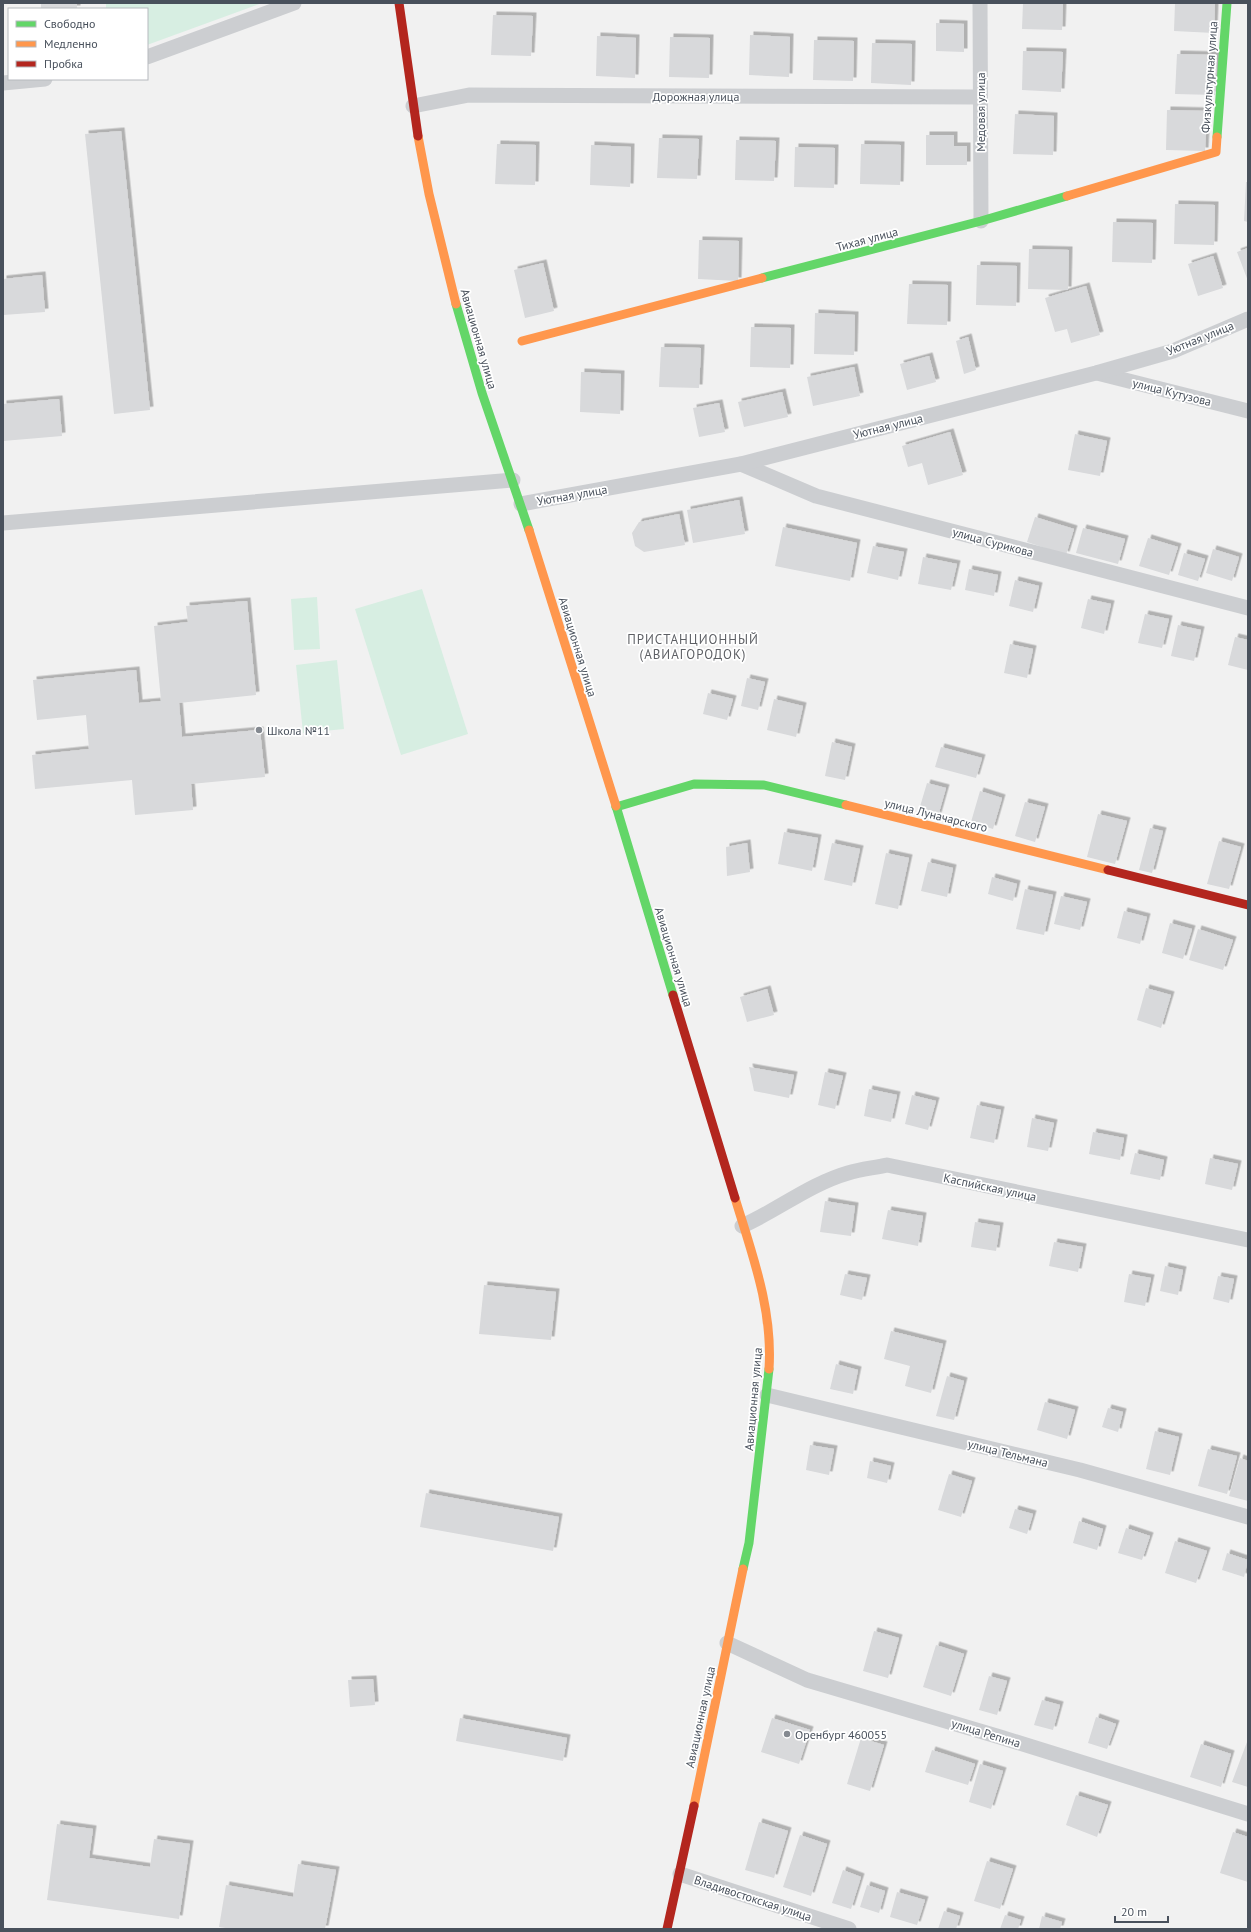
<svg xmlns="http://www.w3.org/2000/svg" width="1251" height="1932" font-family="'PT Sans',sans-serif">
<defs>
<filter id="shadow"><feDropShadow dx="3.5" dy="-3.5" stdDeviation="0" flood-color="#0004"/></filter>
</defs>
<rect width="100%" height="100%" fill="#f1f1f1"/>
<g fill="#d7eee2">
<path d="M106,3H262L147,45V9H106Z"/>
<path d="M422,589L468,734L401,755L355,609Z"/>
<path d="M317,597L320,649L294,650L291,599Z"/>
<path d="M337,660L344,729L303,733L296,665Z"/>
</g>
<g fill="#d8d9db" filter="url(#shadow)">
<rect x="41" y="3" width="36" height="6"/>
<path d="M1023,3H1063L1062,30L1022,29Z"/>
<path d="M1175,3H1215L1214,33L1174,31Z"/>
<path d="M493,15L533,16L531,56L491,55Z"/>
<path d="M936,23L964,24V52L936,51Z"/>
<path d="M750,35L790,37L789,77L749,75Z"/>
<path d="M597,36L636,38L635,78L596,76Z"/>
<path d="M670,37L710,38L709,78L669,77Z"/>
<path d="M814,40L854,41L853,81L813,80Z"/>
<path d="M872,43L912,44L911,85L871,83Z"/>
<path d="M1023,51L1063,52L1061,92L1022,90Z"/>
<path d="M1177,54L1217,55L1215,95L1175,94Z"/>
<path d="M1167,110L1207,111L1205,151L1166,150Z"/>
<path d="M1015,114L1054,116L1053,155L1013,154Z"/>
<path d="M121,131L150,410L114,414L85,134Z"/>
<path d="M926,135H954V146H967V165H926Z"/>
<path d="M659,138L699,139L697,179L657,178Z"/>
<path d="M736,140L776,141L774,181L735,180Z"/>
<path d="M497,144L536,145L535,185L495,184Z"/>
<path d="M861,144L901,145L900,185L860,184Z"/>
<path d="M591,145L631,147L630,187L590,185Z"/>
<path d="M795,147L835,148L834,188L794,187Z"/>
<path d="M1246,182H1248V222L1244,221Z"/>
<path d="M1175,204L1215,205L1214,245L1174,244Z"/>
<path d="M1113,222L1153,223L1152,263L1112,262Z"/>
<path d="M699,240L739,241L738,281L698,279Z"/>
<path d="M1248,248V281L1237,252Z"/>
<path d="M1029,249L1069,250L1068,290L1028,289Z"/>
<path d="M1213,256L1223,288L1198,296L1188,264Z"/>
<path d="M543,263L554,311L525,318L514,270Z"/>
<path d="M977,265L1017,266L1016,306L976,305Z"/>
<path d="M42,275L45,312L3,315V279Z"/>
<path d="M909,284L948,285L947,325L907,324Z"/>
<path d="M1086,286L1100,335L1071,343L1067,329L1055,332L1045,298Z"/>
<path d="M815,313L855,315L854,355L814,354Z"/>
<path d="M751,327L791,328L790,368L750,367Z"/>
<path d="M968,337L976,370L964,374L956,341Z"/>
<path d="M661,347L701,348L699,388L659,387Z"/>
<path d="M929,356L936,382L907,390L900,364Z"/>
<path d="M854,367L860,396L813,406L807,377Z"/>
<path d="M581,372L621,374L620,414L580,412Z"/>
<path d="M782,392L788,417L744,427L738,402Z"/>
<path d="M59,399L62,436L3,441V404Z"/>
<path d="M719,403L725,432L699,437L693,408Z"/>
<path d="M950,432L963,475L928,485L922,463L908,467L902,446Z"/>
<path d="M1075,434L1107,441L1100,476L1068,470Z"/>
<path d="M739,500L745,534L693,543L687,510Z"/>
<path d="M679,514L685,545L644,552L635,546L632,533L639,522Z"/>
<path d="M1035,517L1074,529L1066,555L1027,542Z"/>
<path d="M783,527L857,543L850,581L775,566Z"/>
<path d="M1083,528L1125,539L1118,564L1076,553Z"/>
<path d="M1148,538L1178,547L1169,575L1139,566Z"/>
<path d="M873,546L904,552L898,580L867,573Z"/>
<path d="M1213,549L1239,557L1232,581L1206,573Z"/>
<path d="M1184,553L1205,559L1198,581L1178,575Z"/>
<path d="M923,557L957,564L951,590L918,584Z"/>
<path d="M969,569L998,575L994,596L965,590Z"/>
<path d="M1015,580L1039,586L1033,612L1009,606Z"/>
<path d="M1088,599L1111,604L1104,634L1081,628Z"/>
<path d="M247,601L256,695L179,703L182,737L260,730L265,777L191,784L193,810L135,815L132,780L35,789L32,755L89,749L86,715L37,720L33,680L136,670L139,703L161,701L154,626L188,622L186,606Z"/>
<path d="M1145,614L1169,619L1162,648L1138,643Z"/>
<path d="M1178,625L1201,630L1194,661L1171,656Z"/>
<path d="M1235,637L1248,640V670L1228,665Z"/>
<path d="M1010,644L1033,649L1027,678L1004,673Z"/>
<path d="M747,678L765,682L758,710L741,706Z"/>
<path d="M708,693L733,699L727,720L703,714Z"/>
<path d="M774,699L803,706L796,737L767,730Z"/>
<path d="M832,742L852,747L845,780L825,776Z"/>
<path d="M941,747L982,758L976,778L935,767Z"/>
<path d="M927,783L946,788L938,816L919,810Z"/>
<path d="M980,791L1002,798L993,829L971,822Z"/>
<path d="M1025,802L1045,807L1035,842L1015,836Z"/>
<path d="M1098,814L1127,821L1115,864L1087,857Z"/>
<path d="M1150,828L1163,831L1152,873L1139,870Z"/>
<path d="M784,832L818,838L812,871L778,864Z"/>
<path d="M1219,841L1241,847L1229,889L1207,884Z"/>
<path d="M747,843L750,872L727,876L726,847Z"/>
<path d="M832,843L860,849L852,886L824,880Z"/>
<path d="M886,853L909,858L898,909L875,904Z"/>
<path d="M928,862L953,868L947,897L921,891Z"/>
<path d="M992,877L1017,884L1013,901L988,894Z"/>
<path d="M1025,889L1053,895L1044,935L1016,929Z"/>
<path d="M1061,896L1087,902L1080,930L1054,924Z"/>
<path d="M1124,911L1147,917L1140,944L1117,938Z"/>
<path d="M1170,923L1192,929L1183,959L1162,953Z"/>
<path d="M1198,929L1233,940L1223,970L1189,960Z"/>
<path d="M1146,988L1171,995L1161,1028L1137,1020Z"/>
<path d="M767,989L774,1015L747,1022L740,997Z"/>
<path d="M749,1067L794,1075L789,1098L754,1091Z"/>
<path d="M825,1072L843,1076L835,1109L818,1105Z"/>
<path d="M869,1089L897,1095L891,1122L864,1116Z"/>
<path d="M912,1095L936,1101L928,1130L905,1124Z"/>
<path d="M977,1105L1001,1110L994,1143L970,1138Z"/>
<path d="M1032,1118L1054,1123L1048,1151L1027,1147Z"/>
<path d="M1093,1132L1124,1138L1120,1160L1089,1154Z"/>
<path d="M1135,1153L1164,1160L1160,1180L1130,1174Z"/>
<path d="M1210,1158L1238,1164L1232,1190L1205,1184Z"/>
<path d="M825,1201L855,1206L851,1236L820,1232Z"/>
<path d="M888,1210L923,1216L918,1246L882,1239Z"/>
<path d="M975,1222L1000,1226L996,1251L971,1247Z"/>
<path d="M1054,1242L1083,1247L1078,1272L1049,1266Z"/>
<path d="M1165,1266L1183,1270L1178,1295L1160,1291Z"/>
<path d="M845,1274L867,1278L862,1300L840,1295Z"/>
<path d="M1129,1274L1151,1278L1145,1306L1124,1302Z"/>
<path d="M1218,1276L1234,1279L1229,1303L1213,1299Z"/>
<path d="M484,1285L556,1292L551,1340L479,1334Z"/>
<path d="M891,1331L943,1344L931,1393L905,1386L910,1366L884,1359Z"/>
<path d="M836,1364L858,1370L853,1394L830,1389Z"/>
<path d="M947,1376L964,1381L954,1420L936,1416Z"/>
<path d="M1045,1402L1075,1410L1067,1439L1037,1430Z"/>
<path d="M1108,1408L1123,1412L1118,1432L1102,1427Z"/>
<path d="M1155,1431L1179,1437L1170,1475L1146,1469Z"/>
<path d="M810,1445L834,1449L829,1475L806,1470Z"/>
<path d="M1208,1449L1237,1456L1227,1494L1198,1486Z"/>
<path d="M1240,1458L1248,1461V1501L1229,1496Z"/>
<path d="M870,1461L891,1466L887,1483L867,1478Z"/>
<path d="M949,1474L972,1481L961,1517L938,1510Z"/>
<path d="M426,1493L559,1517L553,1551L420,1527Z"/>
<path d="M1015,1509L1033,1514L1027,1534L1009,1528Z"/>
<path d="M1079,1521L1103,1529L1097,1550L1073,1543Z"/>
<path d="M1126,1528L1150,1536L1142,1560L1118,1553Z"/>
<path d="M1175,1541L1207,1551L1196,1583L1165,1573Z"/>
<path d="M1227,1553L1248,1560L1244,1577L1222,1570Z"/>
<path d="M874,1631L899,1638L888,1678L863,1671Z"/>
<path d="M936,1645L964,1654L951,1696L923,1687Z"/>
<path d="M989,1676L1007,1681L997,1715L979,1710Z"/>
<path d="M373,1679L375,1705L350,1707L348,1680Z"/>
<path d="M1042,1700L1060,1705L1053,1730L1034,1725Z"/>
<path d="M1096,1717L1116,1724L1107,1749L1088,1743Z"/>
<path d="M460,1718L567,1738L563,1761L456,1741Z"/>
<path d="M772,1718L810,1730L799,1764L761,1752Z"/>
<path d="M861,1738L884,1745L870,1791L847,1784Z"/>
<path d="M1247,1742L1248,1743V1787L1232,1782Z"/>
<path d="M1201,1744L1231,1754L1221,1787L1190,1777Z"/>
<path d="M932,1750L975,1764L968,1785L925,1772Z"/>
<path d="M980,1764L1003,1771L991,1809L969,1802Z"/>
<path d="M1076,1795L1108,1805L1097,1837L1066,1825Z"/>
<path d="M759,1822L788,1831L774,1878L745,1870Z"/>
<path d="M57,1824L93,1829L89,1858L150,1867L154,1839L190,1844L179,1919L47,1900Z"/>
<path d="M1233,1832L1248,1837V1882L1220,1873Z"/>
<path d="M800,1835L827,1844L811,1896L783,1887Z"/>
<path d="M987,1861L1013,1869L1000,1909L974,1901Z"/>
<path d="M298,1864L336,1870L325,1929H232L219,1927L226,1885L293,1897Z"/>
<path d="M843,1870L861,1877L851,1909L832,1903Z"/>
<path d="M867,1885L885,1891L879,1913L860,1907Z"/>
<path d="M897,1892L925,1900L917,1925L890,1917Z"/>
<path d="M944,1911L960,1916L956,1929H938Z"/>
<path d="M1005,1915L1021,1920L1018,1929H1000Z"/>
<path d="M1042,1916L1062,1922L1060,1929H1039Z"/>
</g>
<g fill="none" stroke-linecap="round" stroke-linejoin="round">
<g stroke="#ccced1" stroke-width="15">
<path d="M980,3L981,221"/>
<path d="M147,57L294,3"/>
<path d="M3,83L45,79"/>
<path d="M413,106L469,95L980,97"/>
<path d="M1097,373L1248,411"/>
<path d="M741,464L816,496L1248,608"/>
<path d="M521,504L741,464L1096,373L1173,351L1248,319"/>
<path d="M3,523L513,480"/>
<path d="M742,1226C778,1210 810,1184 848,1173C861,1169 874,1168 887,1165L1248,1240"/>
<path d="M767,1395L1080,1470L1248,1517"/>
<path d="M727,1643L807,1680L1000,1737L1248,1814"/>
<path d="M680,1874L849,1929"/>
</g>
<g stroke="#63d668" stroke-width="9">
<path d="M1217,137L1227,3"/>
<path d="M762,278L981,221L1067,196"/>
<path d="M456,304L482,393L529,530"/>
<path d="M616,806L673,995"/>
<path d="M616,807L694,784L764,785L846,805"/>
<path d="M743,1569L749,1543L769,1369"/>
</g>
<g stroke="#ff974d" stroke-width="9">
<path d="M418,136L429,194L456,304"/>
<path d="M1067,196L1216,152L1217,137"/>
<path d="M522,341L762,278"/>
<path d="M529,530L616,806"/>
<path d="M846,805L1108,870"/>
<path d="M735,1198C752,1254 773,1309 769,1369"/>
<path d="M694,1806L743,1569"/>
</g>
<g stroke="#b3261e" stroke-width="9">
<path d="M399,3L418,136"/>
<path d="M1108,870L1248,905"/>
<path d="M673,995L735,1198"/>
<path d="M667,1929L694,1806"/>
</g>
</g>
<g fill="#848990" stroke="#fff" stroke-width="1.5">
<circle cx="259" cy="730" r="4"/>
<circle cx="787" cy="1734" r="4"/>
</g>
<g text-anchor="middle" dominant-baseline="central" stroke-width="3.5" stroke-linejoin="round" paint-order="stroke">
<g font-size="12" fill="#49515c" stroke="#fff">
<text transform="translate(1209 77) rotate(-86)">Физкультурная улица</text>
<text x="696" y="96">Дорожная улица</text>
<text transform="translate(980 112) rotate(-90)">Медовая улица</text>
<text transform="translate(867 239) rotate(-15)">Тихая улица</text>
<text transform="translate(1200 338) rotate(-22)">Уютная улица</text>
<text transform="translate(479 339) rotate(74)">Авиационная улица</text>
<text transform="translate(1172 392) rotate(14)">улица Кутузова</text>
<text transform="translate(888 426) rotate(-14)">Уютная улица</text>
<text transform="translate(572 495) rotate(-10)">Уютная улица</text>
<text transform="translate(993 542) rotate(15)">улица Сурикова</text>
<text transform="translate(578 647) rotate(73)">Авиационная улица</text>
<text transform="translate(936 815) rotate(14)">улица Луначарского</text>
<text transform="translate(674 957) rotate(73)">Авиационная улица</text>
<text transform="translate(990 1187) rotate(12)">Каспийская улица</text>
<text transform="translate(753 1399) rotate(-85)">Авиационная улица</text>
<text transform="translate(1008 1453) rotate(14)">улица Тельмана</text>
<text transform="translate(700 1717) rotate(-78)">Авиационная улица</text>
<text transform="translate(986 1733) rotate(17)">улица Репина</text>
<text transform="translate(753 1898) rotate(18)">Владивостокская улица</text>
</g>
<g font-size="12" fill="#49515c" stroke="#fff" text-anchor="start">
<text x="267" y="730">Школа №11</text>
<text x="795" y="1734">Оренбург 460055</text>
</g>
<g font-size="13" letter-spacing="1" fill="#5d5f64" stroke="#fff">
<text x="693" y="639">ПРИСТАНЦИОННЫЙ<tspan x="693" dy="15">(АВИАГОРОДОК)</tspan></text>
</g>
</g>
<rect width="1251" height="1932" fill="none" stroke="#49515c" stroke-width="8"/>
<rect x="8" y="8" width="140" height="72" fill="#ffffff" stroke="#b6b9be"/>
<rect x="16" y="21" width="20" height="6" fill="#63d668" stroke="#b6b9be"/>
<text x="44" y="28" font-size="12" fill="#49515c">Свободно</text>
<rect x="16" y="41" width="20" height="6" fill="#ff974d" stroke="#b6b9be"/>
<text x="44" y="48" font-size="12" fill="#49515c">Медленно</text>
<rect x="16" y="61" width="20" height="6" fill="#b3261e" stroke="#b6b9be"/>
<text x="44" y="68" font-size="12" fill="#49515c">Пробка</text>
<path d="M1115 1916v6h53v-6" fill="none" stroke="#49515c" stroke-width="2"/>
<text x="1121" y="1916" font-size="12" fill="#49515c" stroke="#ffffff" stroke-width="3" paint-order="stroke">20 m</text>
</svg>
